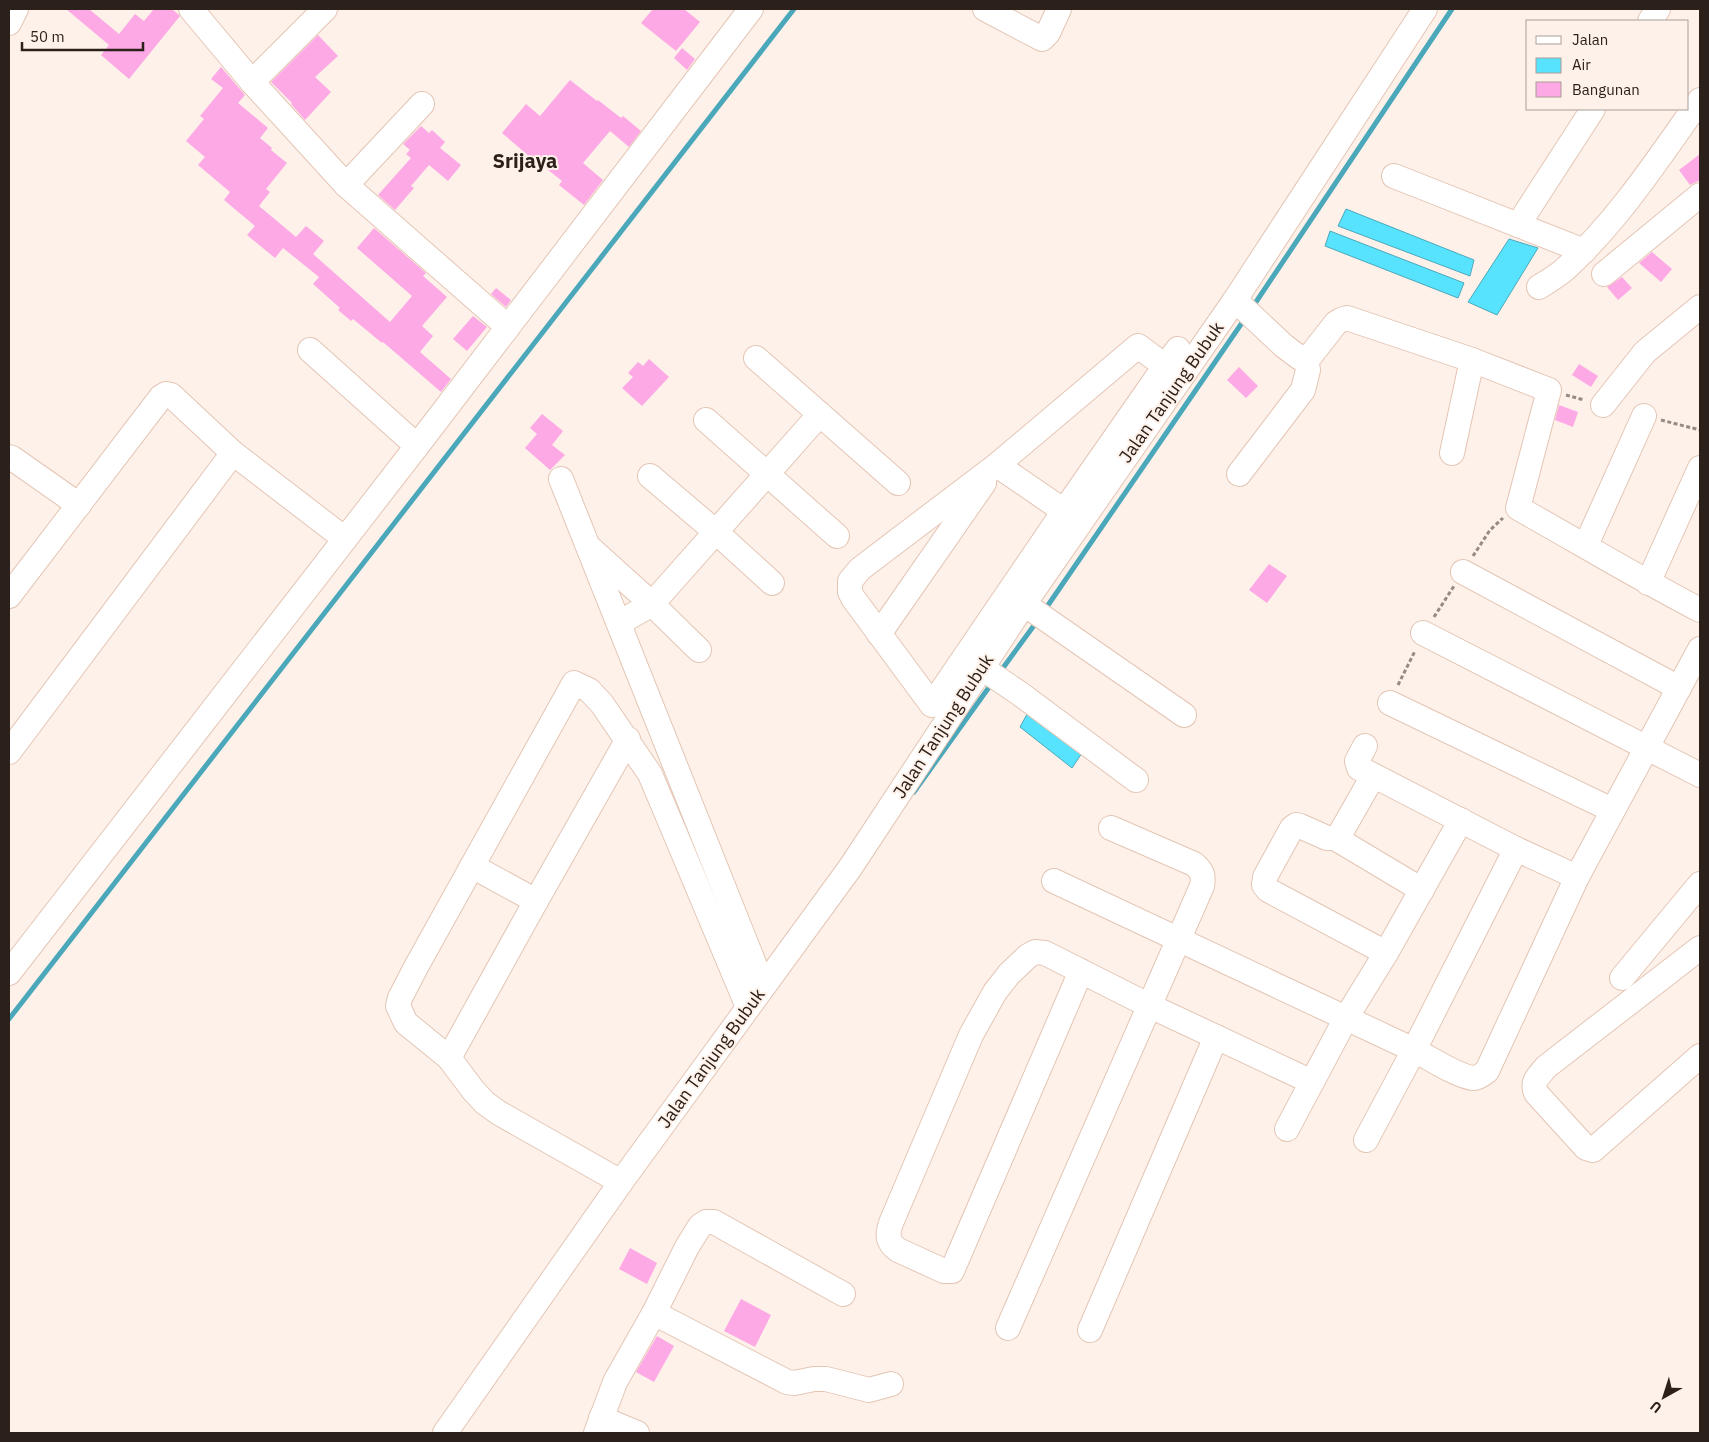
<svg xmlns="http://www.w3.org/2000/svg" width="1709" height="1442" font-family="'IBM Plex Sans',sans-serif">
<rect width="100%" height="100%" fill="#fef1ea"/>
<g fill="#57e3fe" stroke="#4aa8ba">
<path d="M1346,209L1474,260L1470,276L1338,226Z"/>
<path d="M1330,231L1464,283L1458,298L1325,246Z"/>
<path d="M1509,239L1538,248L1497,315L1468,302Z"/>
<path d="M1031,707L1086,747L1072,768L1020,727Z"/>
</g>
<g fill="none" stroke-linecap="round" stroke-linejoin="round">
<g stroke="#4aa8ba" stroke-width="5">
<path d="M1252,308L1452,9"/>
<path d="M1044,611L1246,317"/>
<path d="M1000,672L1038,620"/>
<path d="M914,792L992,683"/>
<path d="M9,1019L794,9"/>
</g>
</g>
<g fill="#fda9e5">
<path d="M66,9H89L119,34L135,14L144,21L154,9H172L180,16L129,79L101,55L109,45Z"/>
<path d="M653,9H684L700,22L676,51L641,23Z"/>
<path d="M318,35L338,56L315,77L331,92L305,120L291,104L292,103L271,82Z"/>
<path d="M682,48L695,59L687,70L674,58Z"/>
<path d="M221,67L245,95L238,103L268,128L260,138L272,148L271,150L287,163L266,189L270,192L259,206L296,237L306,226L324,241L313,254L390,322L412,296L357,248L374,228L426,273L423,276L447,297L422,326L433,336L420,352L451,379L441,392L383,342L382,343L353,319L351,321L338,310L340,308L313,284L319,277L283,248L275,258L247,235L255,226L224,200L230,192L198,165L205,157L186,141L204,119L200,116L223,88L211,79Z"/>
<path d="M570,80L597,101L598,100L621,118L623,116L641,131L629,147L610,131L583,163L603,180L584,205L559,185L562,181L538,162L537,163L502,133L526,104L540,116Z"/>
<path d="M421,126L429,133L432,130L445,142L440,148L461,165L448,181L429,165L411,186L414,188L395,210L378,195L411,158L406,154L410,150L403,144Z"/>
<path d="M1700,154V180L1690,185L1679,170Z"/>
<path d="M1652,252L1672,269L1661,282L1639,263Z"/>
<path d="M1622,277L1632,288L1618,300L1607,287Z"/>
<path d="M496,288L511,300L506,307L491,294Z"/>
<path d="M473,316L487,327L467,351L453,339Z"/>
<path d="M649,359L669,377L642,406L622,388L633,377L628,373L638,362L643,366Z"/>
<path d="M1579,364L1598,376L1591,387L1572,375Z"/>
<path d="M1239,367L1258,386L1246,398L1227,380Z"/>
<path d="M1559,405L1578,412L1573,427L1555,420Z"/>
<path d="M542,414L563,431L552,445L565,455L550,470L525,448L537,434L530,428Z"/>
<path d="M1269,564L1287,576L1267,603L1249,590Z"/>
<path d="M630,1248L657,1263L647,1284L619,1269Z"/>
<path d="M741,1299L771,1315L755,1347L724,1331Z"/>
<path d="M657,1336L674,1346L654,1382L636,1372Z"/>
</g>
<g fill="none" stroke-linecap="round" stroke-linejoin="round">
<g stroke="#e4c5b4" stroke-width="26">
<g id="minor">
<path d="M191,9L252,82L346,185L508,327"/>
<path d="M985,9L1042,39L1048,33L1059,9"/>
<path d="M1650,21L1658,9"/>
<path d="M9,23L16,9"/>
<path d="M252,82L325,9"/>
<path d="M1394,176L1584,251"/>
<path d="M346,185L422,104"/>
<path d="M1518,225L1593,109"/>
<path d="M1604,274L1700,195"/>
<path d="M1539,287C1547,282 1557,276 1564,270C1618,221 1658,159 1700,100"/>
<path d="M1235,300L1284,346L1300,358L1311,355L1336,323L1341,320L1347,318L1472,360L1549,390L1518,508C1579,542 1638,578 1700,610"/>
<path d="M1138,346L1165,366L1064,511L932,705L853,598L850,592V581L860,569L997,465Z"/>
<path d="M310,350L417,446"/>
<path d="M756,358L898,483"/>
<path d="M1165,366L1178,349"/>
<path d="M1603,405L1645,352L1700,307"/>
<path d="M706,420L837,536"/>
<path d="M1452,453L1472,360"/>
<path d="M9,457L12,458L79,505"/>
<path d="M997,465L1064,511"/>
<path d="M1239,474L1303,390L1308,370L1306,357"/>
<path d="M650,476L716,532L772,583"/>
<path d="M561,479L763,986"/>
<path d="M1586,545L1644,416"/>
<path d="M591,549L652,604L699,650"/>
<path d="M1463,572L1679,688"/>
<path d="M1648,583L1700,468"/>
<path d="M9,596L161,397L166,394L171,395L233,453L345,539"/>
<path d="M1024,604L1184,715"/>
<path d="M619,623L652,604L820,414"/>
<path d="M1423,633L1700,775"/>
<path d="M879,634L984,483"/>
<path d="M982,668L1019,693L1136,780"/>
<path d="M1390,703L1612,810"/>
<path d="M1365,746L1357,761L1359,768L1516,849L1577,877"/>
<path d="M9,752L233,453"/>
<path d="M1373,776L1340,834L1335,838H1327L1300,826L1296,825L1292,828L1265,877L1264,885L1268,890L1386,953"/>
<path d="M1335,838L1422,890"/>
<path d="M472,866L536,901"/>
<path d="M1054,881L1414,1050C1428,1057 1459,1077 1473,1078C1479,1078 1483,1074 1487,1071L1577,877L1700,649"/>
<path d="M1700,948L1546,1067C1539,1076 1531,1081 1536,1093L1586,1148L1593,1150L1700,1056"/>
<path d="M1081,971L952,1271H944L898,1250C887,1242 887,1235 891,1223L971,1035L995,992L1009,974L1028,956L1035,952L1045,953L1150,1006L1312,1082"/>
<path d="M9,973L417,446L751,9"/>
<path d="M1622,978L1700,884"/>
<path d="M449,1058L536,901L628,739"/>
<path d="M1287,1129L1346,1018L1386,953L1461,820"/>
<path d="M1366,1140L1414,1050L1516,849"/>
<path d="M621,1182L499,1113L485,1103L473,1090L449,1058L406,1023L398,1006L400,998L416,967L574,683L589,690L602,704L650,774L748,1007"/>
<path d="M654,1313L787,1382L794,1383L814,1379H826L869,1390L891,1384"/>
<path d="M1008,1328L1202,886C1204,875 1202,871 1194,864L1111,828"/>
<path d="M1090,1330L1216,1037"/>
<path d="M601,1418L637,1433"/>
<path d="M445,1433L621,1182L850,868L1024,604L1235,300L1425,9"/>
<path d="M596,1433L615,1382L654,1313L687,1247L700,1226L706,1222H714L843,1294"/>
</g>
</g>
<g stroke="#968a84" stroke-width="3" stroke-dasharray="4 2.5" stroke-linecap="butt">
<path d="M1566,395L1584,400"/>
<path d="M1661,420L1700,430"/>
<path d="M1473,556L1490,530L1503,518"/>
<path d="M1434,617L1454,586"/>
<path d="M1398,685L1415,651"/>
</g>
<use href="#minor" stroke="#fff" stroke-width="24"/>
</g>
<g text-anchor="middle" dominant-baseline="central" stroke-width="4" stroke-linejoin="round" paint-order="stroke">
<g font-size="18" fill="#2b201a" stroke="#fef1ea">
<text transform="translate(1171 392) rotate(-55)">Jalan Tanjung Bubuk</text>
<text transform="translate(943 726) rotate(-57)">Jalan Tanjung Bubuk</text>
<text transform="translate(711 1058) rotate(-54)">Jalan Tanjung Bubuk</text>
</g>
<g font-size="20" font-weight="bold" fill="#2b201a" stroke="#fef1ea">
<text x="525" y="160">Srijaya</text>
</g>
</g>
<rect width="1709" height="1442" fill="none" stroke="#2b201a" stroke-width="20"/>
<rect x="1526" y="20" width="162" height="90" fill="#fef1ea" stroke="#aa9d97"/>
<rect x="1536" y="36" width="25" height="8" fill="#ffffff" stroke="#aa9d97"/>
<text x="1572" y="45" font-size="15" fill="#2b201a">Jalan</text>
<rect x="1536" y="58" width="25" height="15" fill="#57e3fe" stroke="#aa9d97"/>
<text x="1572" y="70" font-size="15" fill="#2b201a">Air</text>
<rect x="1536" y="82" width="25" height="15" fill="#fda9e5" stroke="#aa9d97"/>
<text x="1572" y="95" font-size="15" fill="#2b201a">Bangunan</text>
<g transform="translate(1664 1397) rotate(219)" stroke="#fef1ea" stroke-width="4" paint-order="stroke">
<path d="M0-4L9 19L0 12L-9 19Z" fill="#2b201a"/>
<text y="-8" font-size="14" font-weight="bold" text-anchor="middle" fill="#2b201a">U</text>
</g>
<path d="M22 42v8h121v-8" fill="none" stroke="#2b201a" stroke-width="2.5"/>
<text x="30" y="42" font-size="15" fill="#2b201a" stroke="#fef1ea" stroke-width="4" paint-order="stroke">50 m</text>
</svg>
